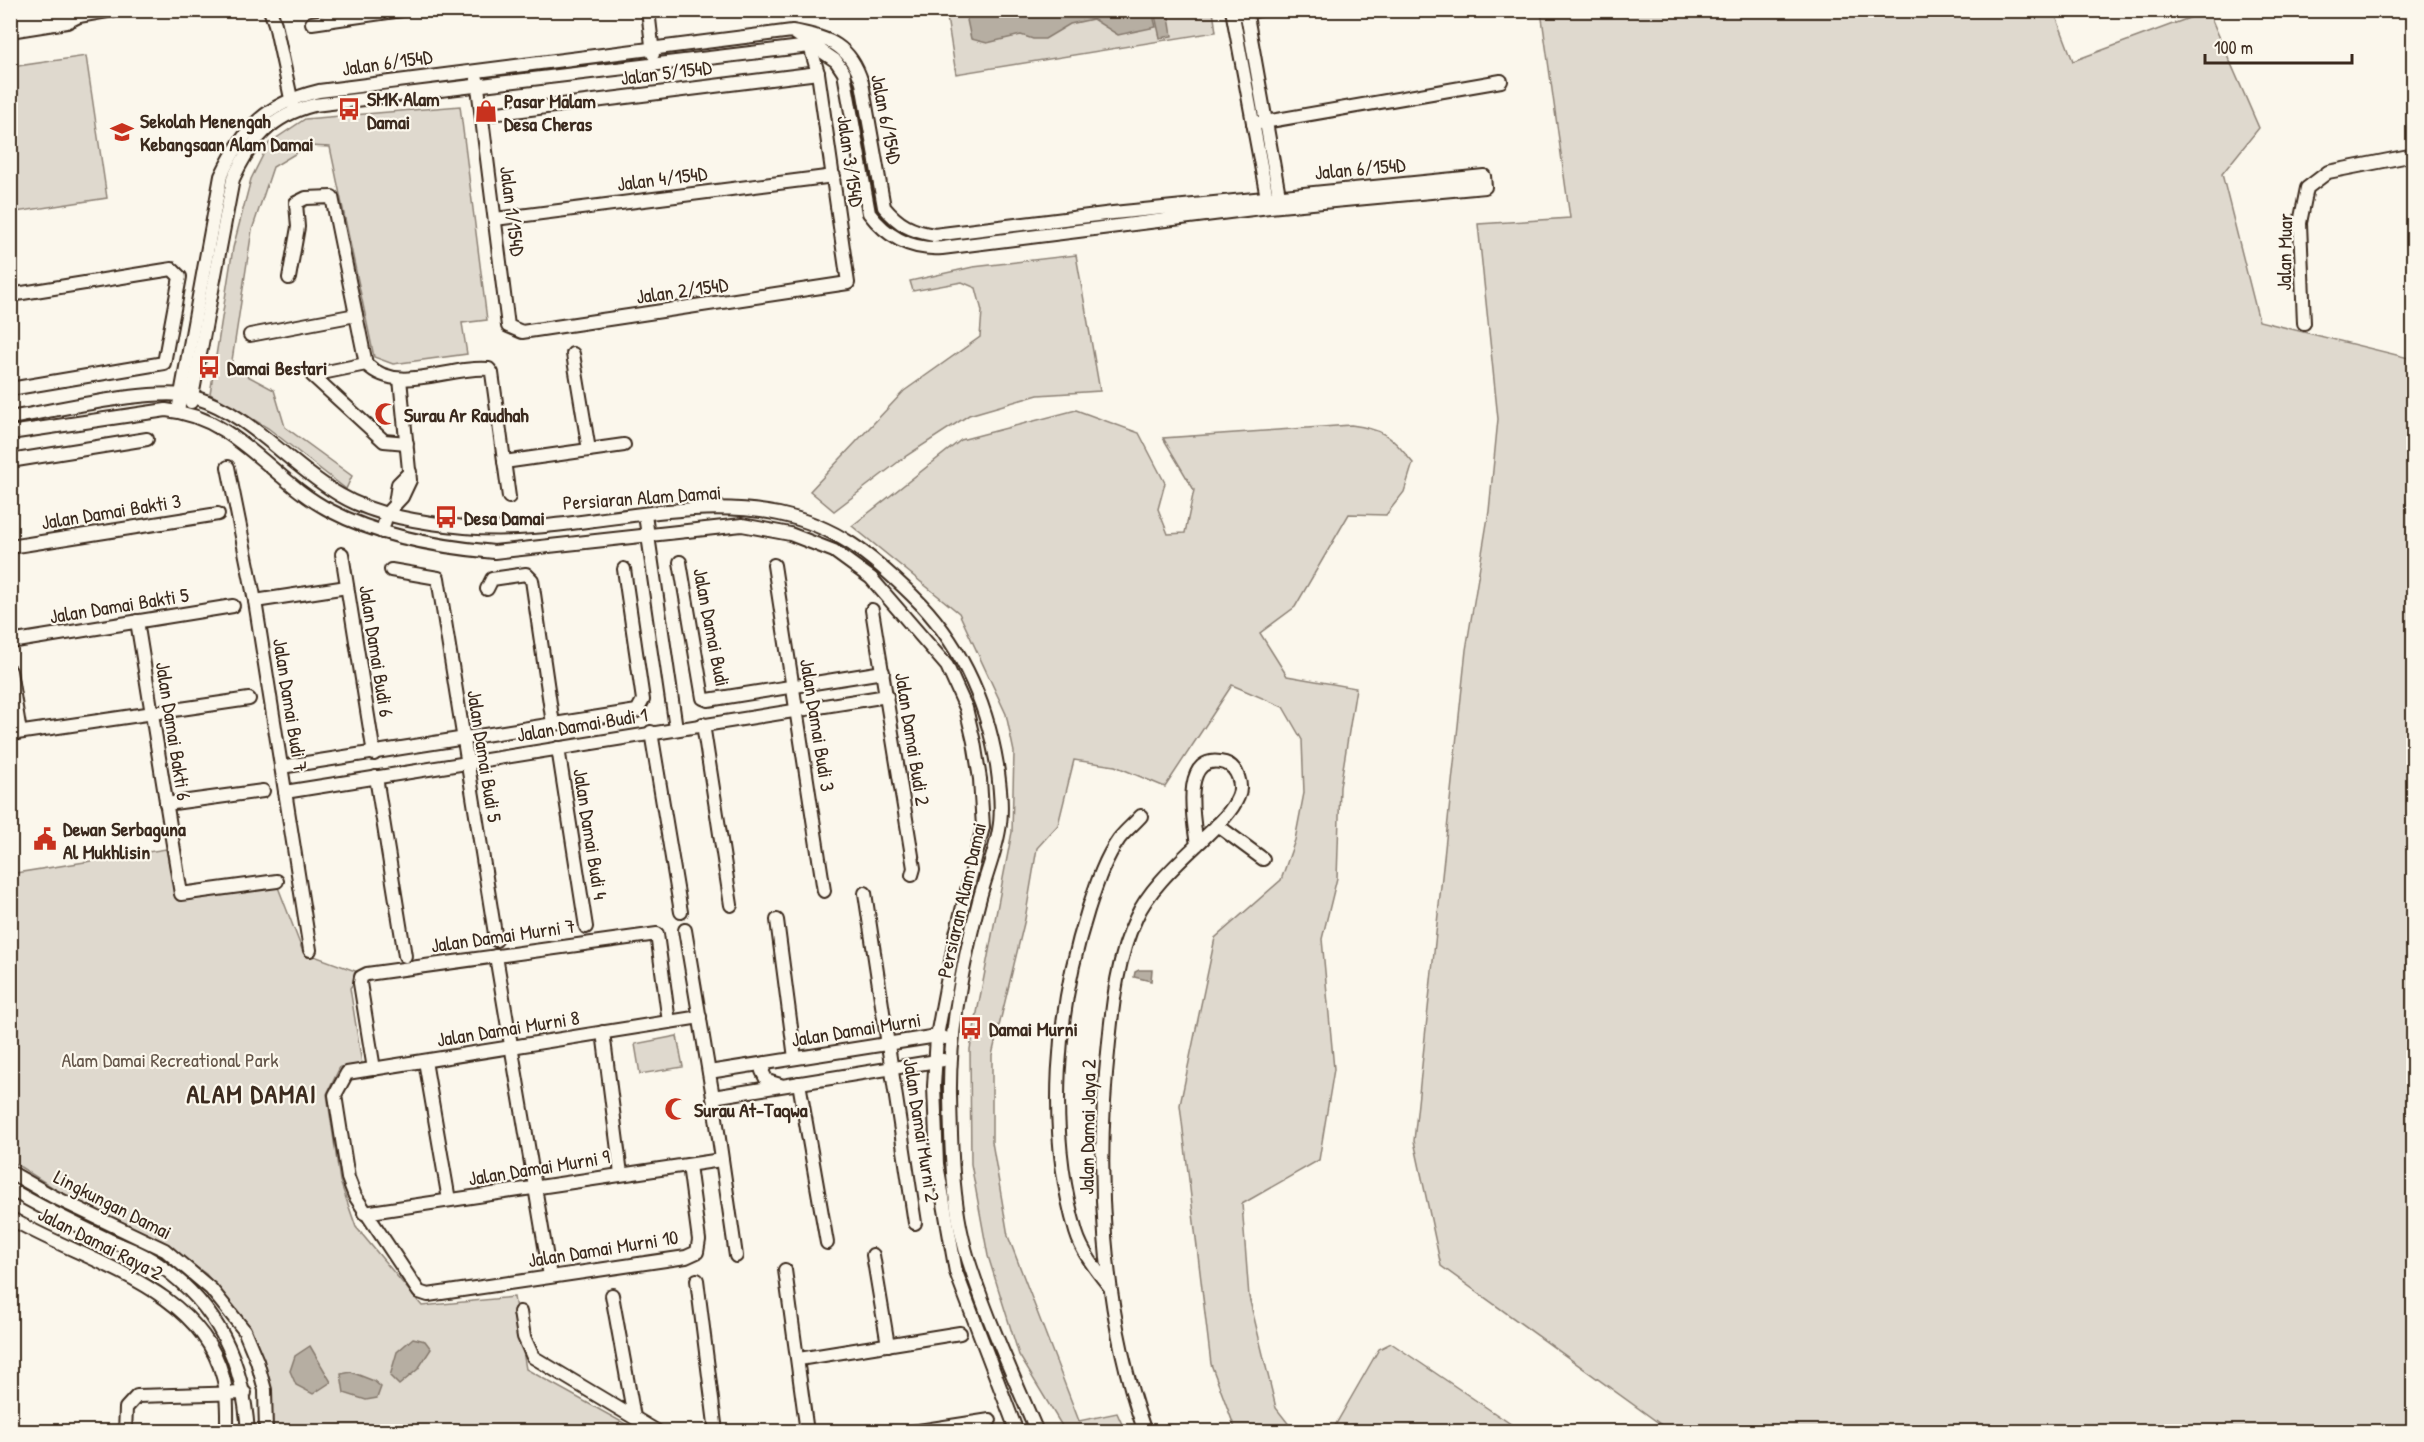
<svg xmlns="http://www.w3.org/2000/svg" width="2424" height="1442" font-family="'Patrick Hand',sans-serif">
<rect width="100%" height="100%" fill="#fbf7ec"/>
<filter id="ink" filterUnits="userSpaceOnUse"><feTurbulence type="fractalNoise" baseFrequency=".0167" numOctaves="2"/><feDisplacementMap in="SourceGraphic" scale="12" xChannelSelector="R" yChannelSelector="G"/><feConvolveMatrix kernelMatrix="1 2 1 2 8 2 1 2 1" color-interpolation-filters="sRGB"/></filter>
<g filter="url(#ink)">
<g fill="#dfd9ce" stroke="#8d8276" stroke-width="1.5">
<path d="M946,11H1213L1216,32L956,74Z"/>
<path d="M1541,11H2054L2073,61L2208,11L2259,128L2222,174L2259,321L2413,359V1431H1670L1441,1266L1414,1141L1466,650L1489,511L1498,419L1478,224L1570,218Z"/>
<path d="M86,56L107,198L16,212L10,176L11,67Z"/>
<path d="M460,106L487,320L462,323L467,354L393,364L374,357L330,147L308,146L273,167L252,230L231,367L274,390L285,427L352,476L346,489L268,428L210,394L233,248L251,179L269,143L305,119Z"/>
<path d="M1076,255L1100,391L1038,395L969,415L906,456L834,511L810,491L904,391L980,337L982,311L976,288L962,282L913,291L910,281L973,267Z"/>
<path d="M1076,410L1139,433L1165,483L1158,509L1168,534L1185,533L1194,490L1163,438L1351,425C1387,430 1390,436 1413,463L1404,492L1386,515L1349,514L1295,607L1260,633L1287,676L1356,688L1340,787L1337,878L1322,939L1334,1069L1319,1160L1242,1204L1249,1297L1276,1408L1294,1431H1236L1211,1364L1180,1105L1215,938L1281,880L1295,840L1304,793L1302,740L1283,707L1232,685L1165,787L1115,766L1074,760L1058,825L1037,848L1025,919L992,1055V1142L1008,1236L1079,1421L1117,1413L1125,1431H1065L1019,1355L988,1256L971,1164L970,1049L1012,832L1014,752L1006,714L959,613L852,526L961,440Z"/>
<path d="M166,849L176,897L278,887L303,952L361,973L350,988L362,1064L340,1067L327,1094L340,1181L356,1227L422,1306L514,1297L526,1369L638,1431H273L272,1404L251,1330L206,1274L162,1243L55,1189L11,1161L10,874Z"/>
<path d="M677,1036L683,1067L640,1074L635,1044Z"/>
<path d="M1391,1343L1521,1431H1332L1379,1349Z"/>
</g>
<g fill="#b6aea2" stroke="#85796d" stroke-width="1.5">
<path d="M973,10L1152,11L1156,27L1118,35L1093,19L1070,24L1045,39H1033L1021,35L987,43L971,39L966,15Z"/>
<path d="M1154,11H1168L1172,36L1160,38Z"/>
<path d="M1139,970H1152L1151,981L1134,977L1135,972Z"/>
<path d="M413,1338L425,1341L431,1349L418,1369L399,1385L390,1376L397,1352Z"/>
<path d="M310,1346L331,1382L313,1394L296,1385L290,1371L295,1356Z"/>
<path d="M351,1372L374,1381L381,1387L377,1398L366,1400L344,1393L341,1374Z"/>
</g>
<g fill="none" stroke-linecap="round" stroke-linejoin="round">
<g stroke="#3b2a1e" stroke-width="16">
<g id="minor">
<path d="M270,10L275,24L292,103"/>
<path d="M648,10L653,54"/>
<path d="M1232,10L1268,203"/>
<path d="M1246,10L1280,201"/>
<path d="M1239,14L1259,10"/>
<path d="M10,21L67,13L79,16"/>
<path d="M312,23L402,10"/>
<path d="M10,31L67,22L79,16L113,10"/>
<path d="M477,79L508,326L522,332L848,283L818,73L810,46"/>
<path d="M482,115L818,73"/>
<path d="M1253,124L1501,81"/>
<path d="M495,219L834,176"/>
<path d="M289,278L298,227L296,203L306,198L332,197L366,364C399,396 449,365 489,369L492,373L509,497"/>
<path d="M10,295L172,269L180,277L164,363L10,389"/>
<path d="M2304,323L2300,223L2307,188L2328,172L2414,155"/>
<path d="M250,335L356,315"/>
<path d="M573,354L589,450"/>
<path d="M366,364L312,375L384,441L407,443"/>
<path d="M191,402L233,179C251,140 271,116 314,105L810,46"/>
<path d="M178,411L221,176C244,128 265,104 319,91L792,31C829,37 851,46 862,83L884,207C899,225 911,231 934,235L1113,213L1484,176L1485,187L1269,207L942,248C911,250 887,237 869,213L844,73L836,61L792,31"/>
<path d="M10,418C54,411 155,386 194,397C251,414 290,466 340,495C375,516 424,523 465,527C569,537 675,493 779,514C836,526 871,555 912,595C960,642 986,699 997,765C1000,786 1003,810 999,830C995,854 985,877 979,901C963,962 949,1031 950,1094C951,1151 952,1213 971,1268C989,1323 1014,1378 1037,1432"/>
<path d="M10,433L166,410C237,417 272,481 331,511C380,537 440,547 494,552L742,525L790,534L834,551L871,578L947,666L966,708L974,742L980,779L983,827L956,934L937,1036L934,1086L937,1164L956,1272L1017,1432"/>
<path d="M10,461L147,439"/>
<path d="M504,462L624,445"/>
<path d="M228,467L255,601L310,950"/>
<path d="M395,504L398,484L410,472"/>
<path d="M645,515L676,728"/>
<path d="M382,532L387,513L402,497L410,480L400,379"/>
<path d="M10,547L218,514"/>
<path d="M342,554L374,754"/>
<path d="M680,562L703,698L708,700L883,672"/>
<path d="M774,565L824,891"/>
<path d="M391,570L438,578L496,940"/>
<path d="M487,589L492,579L526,574L532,580L553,724"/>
<path d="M255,601L347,587"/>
<path d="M872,610L914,868L912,875"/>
<path d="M137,621L181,894L277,881"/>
<path d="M10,642L233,606"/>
<path d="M10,671L20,732"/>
<path d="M703,724L731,905"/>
<path d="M651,732L681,912"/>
<path d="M10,734L249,699"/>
<path d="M558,748L586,927"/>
<path d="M281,767L637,711L643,700L624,569"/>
<path d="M376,777L405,956"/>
<path d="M285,792L887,696"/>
<path d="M166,804L263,791"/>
<path d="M1217,825L1263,859"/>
<path d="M865,893L915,1223"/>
<path d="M777,920L795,1058"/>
<path d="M685,930L713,1097L736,1256"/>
<path d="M496,956L550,1276"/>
<path d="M603,1032L621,1174"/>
<path d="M425,1061L449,1200"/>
<path d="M766,1063L762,1071L767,1081L780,1085"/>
<path d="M374,1069L360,983L361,977L367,974L657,934L669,1022"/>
<path d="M709,1072L937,1036L945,1038"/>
<path d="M799,1083L827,1243"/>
<path d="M713,1097L943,1060"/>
<path d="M689,1165L699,1240L697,1252L686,1257L428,1295L419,1292L355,1196L348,1178L335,1095L347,1073L700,1017"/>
<path d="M10,1172L52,1196L165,1250L211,1289L244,1330L257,1361L265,1390L266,1432"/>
<path d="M10,1189C42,1208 75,1224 109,1240C125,1247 144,1253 158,1264C218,1306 243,1360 248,1432"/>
<path d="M364,1213L721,1160"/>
<path d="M10,1218C81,1261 199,1285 223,1377C228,1394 227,1414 227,1432"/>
<path d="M873,1255L888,1345"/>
<path d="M785,1270L807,1432"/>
<path d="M697,1280L716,1432"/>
<path d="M1109,1286C1096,1270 1082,1252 1076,1232C1046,1129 1056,1011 1088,910C1096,886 1104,860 1119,839C1125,831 1134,824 1141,816"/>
<path d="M612,1295L634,1417"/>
<path d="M520,1312L524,1337L533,1357L658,1432"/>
<path d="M799,1359L960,1333"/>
<path d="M125,1432L126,1408L137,1396L245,1393"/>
<path d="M912,1432L990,1420"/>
<path d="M1145,1432C1101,1309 1095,1170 1109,1042C1113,1000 1118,956 1136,918C1148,890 1178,863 1200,842C1213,829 1231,814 1238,797C1243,786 1238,767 1225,763C1179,750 1194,823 1197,845"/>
</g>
</g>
<use href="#minor" stroke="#fbf7ec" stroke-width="12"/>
</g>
</g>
<defs>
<g id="bus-bare" transform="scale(1.8)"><path d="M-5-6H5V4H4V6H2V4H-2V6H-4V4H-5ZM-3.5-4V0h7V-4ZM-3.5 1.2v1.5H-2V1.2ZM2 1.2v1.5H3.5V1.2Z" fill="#c8321e" stroke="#fbf7ec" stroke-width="2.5" paint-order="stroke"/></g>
<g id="shop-bare" transform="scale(1.8)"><path d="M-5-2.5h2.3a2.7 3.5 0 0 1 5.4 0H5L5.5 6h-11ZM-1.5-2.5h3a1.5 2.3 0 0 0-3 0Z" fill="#c8321e" stroke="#fbf7ec" stroke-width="2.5" paint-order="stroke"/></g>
<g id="school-bare" transform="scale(1.8)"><path d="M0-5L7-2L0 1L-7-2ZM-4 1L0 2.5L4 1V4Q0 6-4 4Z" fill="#c8321e" stroke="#fbf7ec" stroke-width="2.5" paint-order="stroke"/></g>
<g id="mosque-bare" transform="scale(1.8)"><path d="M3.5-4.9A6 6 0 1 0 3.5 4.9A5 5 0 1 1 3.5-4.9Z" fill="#c8321e" stroke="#fbf7ec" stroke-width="2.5" paint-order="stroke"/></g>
<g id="civic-bare" transform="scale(1.8)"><path d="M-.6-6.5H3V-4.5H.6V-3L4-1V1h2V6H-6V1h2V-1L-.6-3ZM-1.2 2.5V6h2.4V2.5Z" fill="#c8321e" stroke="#fbf7ec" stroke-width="2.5" paint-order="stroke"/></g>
</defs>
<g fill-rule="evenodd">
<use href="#bus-bare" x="349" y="109"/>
<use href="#shop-bare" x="486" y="111"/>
<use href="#school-bare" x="122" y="132"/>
<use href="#bus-bare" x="209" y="367"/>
<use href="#mosque-bare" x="386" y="414"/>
<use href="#bus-bare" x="446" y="517"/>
<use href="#civic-bare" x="45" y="839"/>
<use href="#bus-bare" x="971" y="1028"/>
<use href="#mosque-bare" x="676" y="1109"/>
</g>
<g text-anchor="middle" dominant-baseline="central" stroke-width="4.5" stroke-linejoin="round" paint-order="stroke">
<g font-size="20" fill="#3b2a1e" stroke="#fbf7ec">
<text transform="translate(387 62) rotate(-8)">Jalan 6/154D</text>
<text transform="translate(666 72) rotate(-7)">Jalan 5/154D</text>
<text transform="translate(887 119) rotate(79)">Jalan 6/154D</text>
<text transform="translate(851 161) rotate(82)">Jalan 3/154D</text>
<text transform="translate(1360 168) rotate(-5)">Jalan 6/154D</text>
<text transform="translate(662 178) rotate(-7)">Jalan 4/154D</text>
<text transform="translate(513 211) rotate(83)">Jalan 1/154D</text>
<text transform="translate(2284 252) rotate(-89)">Jalan Muar</text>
<text transform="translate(682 290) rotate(-8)">Jalan 2/154D</text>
<text transform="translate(642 497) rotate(-4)">Persiaran Alam Damai</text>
<text transform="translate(111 511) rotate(-9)">Jalan Damai Bakti 3</text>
<text transform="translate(119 605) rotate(-9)">Jalan Damai Bakti 5</text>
<text transform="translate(712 627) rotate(79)">Jalan Damai Budi</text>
<text transform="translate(377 651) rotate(81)">Jalan Damai Budi 6</text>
<text transform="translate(291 705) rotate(81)">Jalan Damai Budi 7</text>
<text transform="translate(582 724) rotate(-9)">Jalan Damai Budi 1</text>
<text transform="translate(818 725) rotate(81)">Jalan Damai Budi 3</text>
<text transform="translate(174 731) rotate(81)">Jalan Damai Bakti 6</text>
<text transform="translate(913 739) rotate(81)">Jalan Damai Budi 2</text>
<text transform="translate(485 756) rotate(81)">Jalan Damai Budi 5</text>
<text transform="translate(591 834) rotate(81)">Jalan Damai Budi 4</text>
<text transform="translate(961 900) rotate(-77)">Persiaran Alam Damai</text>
<text transform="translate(503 935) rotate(-8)">Jalan Damai Murni 7</text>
<text transform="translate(508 1028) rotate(-9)">Jalan Damai Murni 8</text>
<text transform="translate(856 1029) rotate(-9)">Jalan Damai Murni</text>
<text transform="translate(1087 1127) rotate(-89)">Jalan Damai Jaya 2</text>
<text transform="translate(922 1130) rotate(81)">Jalan Damai Murni 2</text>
<text transform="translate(539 1167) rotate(-9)">Jalan Damai Murni 9</text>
<text transform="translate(113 1204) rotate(27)">Lingkungan Damai</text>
<text transform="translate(101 1243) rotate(27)">Jalan Damai Raya 2</text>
<text transform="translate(603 1248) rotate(-9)">Jalan Damai Murni 10</text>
</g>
<g font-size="20" font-weight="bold" fill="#3b2a1e" stroke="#fbf7ec" text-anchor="start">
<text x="367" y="98">SMK Alam<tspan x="367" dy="23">Damai</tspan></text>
<text x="504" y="100">Pasar Malam<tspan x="504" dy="23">Desa Cheras</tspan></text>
<text x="140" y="120">Sekolah Menengah<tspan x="140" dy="23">Kebangsaan Alam Damai</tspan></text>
<text x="227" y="367">Damai Bestari</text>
<text x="404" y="414">Surau Ar Raudhah</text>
<text x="464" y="517">Desa Damai</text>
<text x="63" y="828">Dewan Serbaguna<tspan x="63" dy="23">Al Mukhlisin</tspan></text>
<text x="989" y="1028">Damai Murni</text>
<text x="694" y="1109">Surau At-Taqwa</text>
</g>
<g font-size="20" fill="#64564a" stroke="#fbf7ec">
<text x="170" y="1059">Alam Damai Recreational Park</text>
</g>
<g font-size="26" font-weight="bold" letter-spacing="1.5" fill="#3b2a1e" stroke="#fbf7ec">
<text x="252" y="1093">ALAM DAMAI</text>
</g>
</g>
<rect width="2424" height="1442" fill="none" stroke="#fbf7ec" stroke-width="36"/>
<rect x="18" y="18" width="2388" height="1406" fill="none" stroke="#3b2a1e" stroke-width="2" filter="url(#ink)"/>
<path d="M2205 54v9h147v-9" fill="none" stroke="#3b2a1e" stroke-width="3"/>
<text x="2214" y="54" font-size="18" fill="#3b2a1e" stroke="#fbf7ec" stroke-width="4.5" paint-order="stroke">100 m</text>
</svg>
